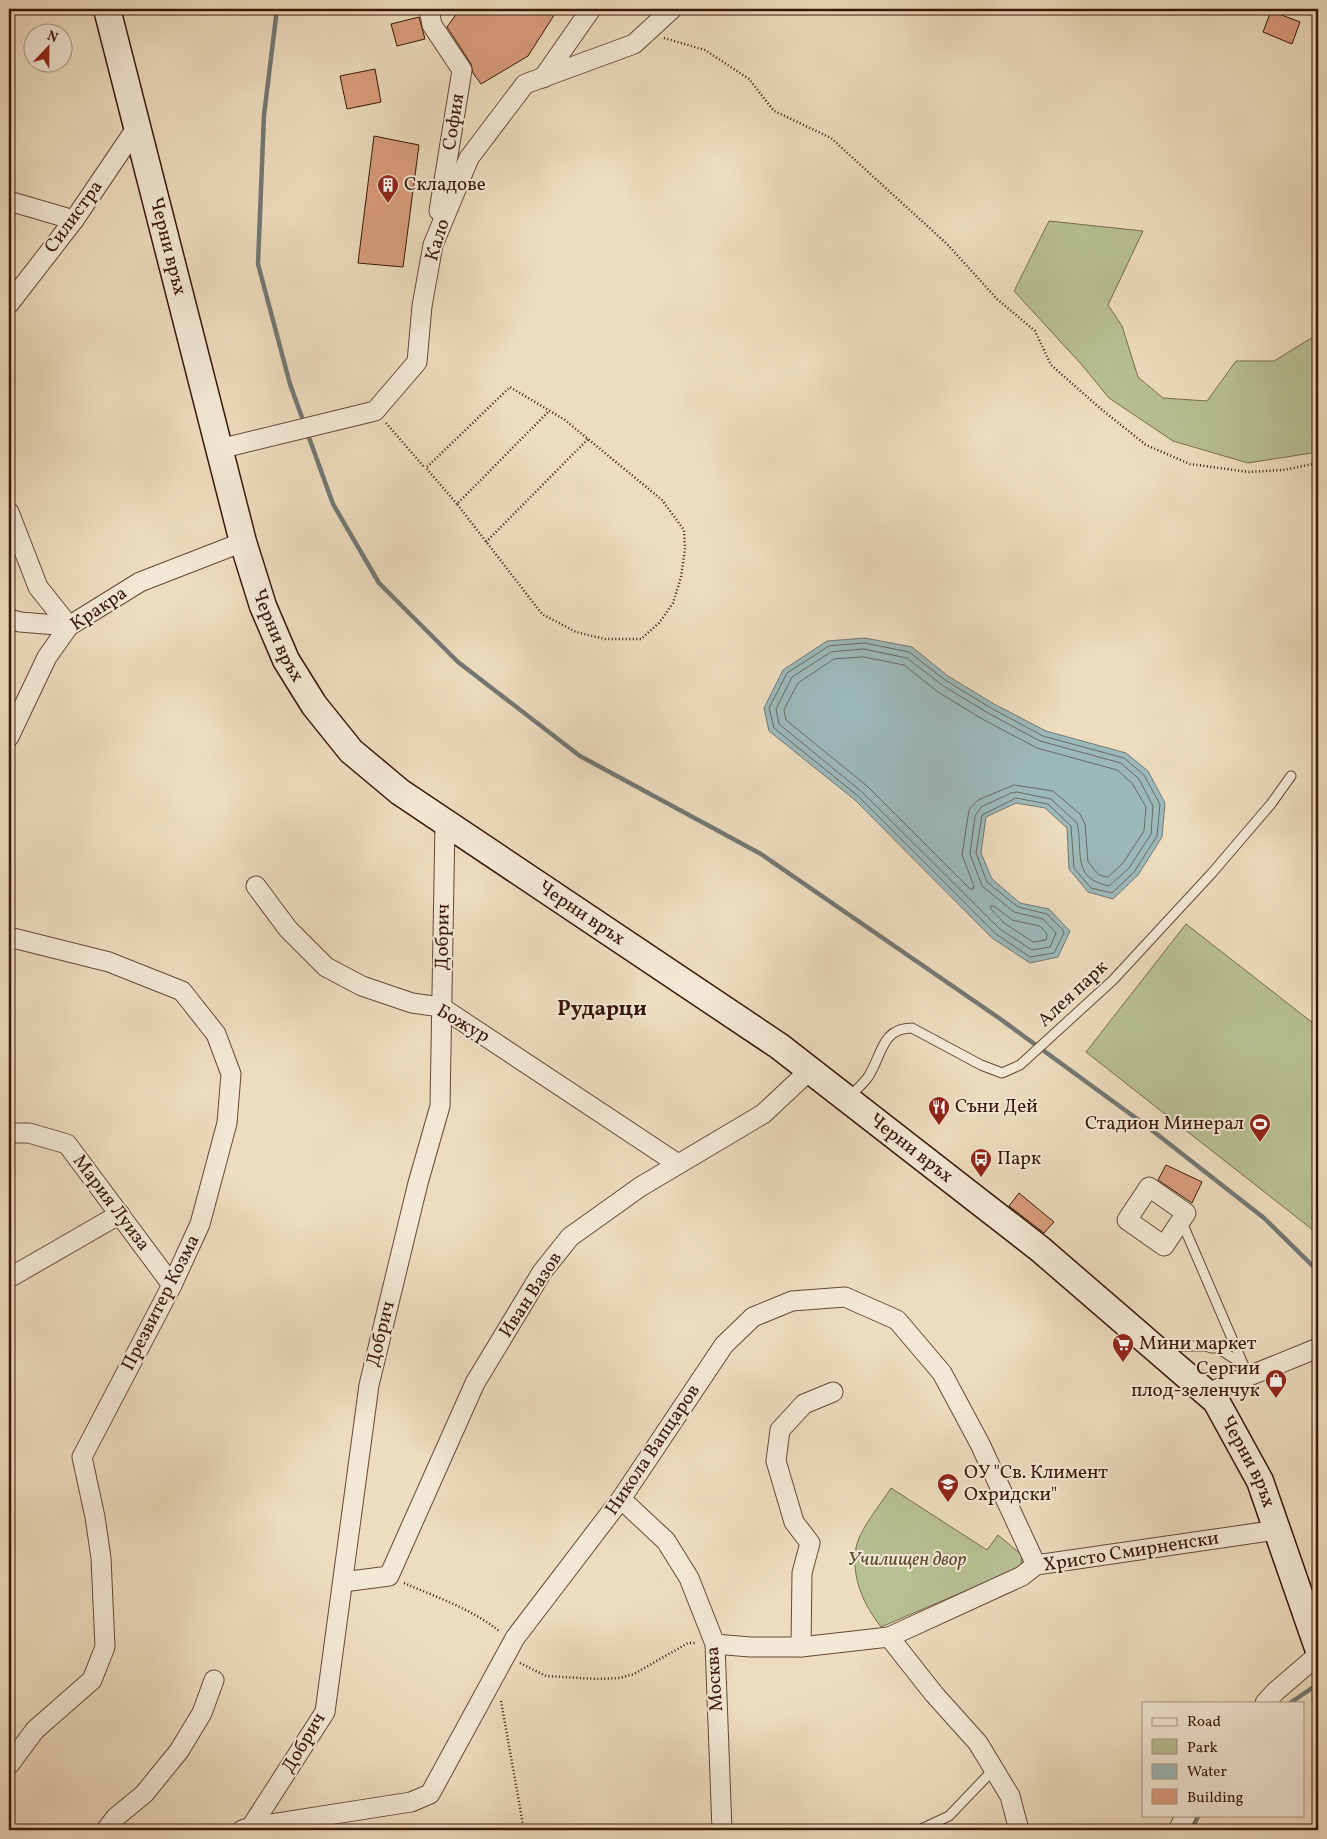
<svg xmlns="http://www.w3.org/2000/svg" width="1327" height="1839" font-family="Vollkorn,serif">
<rect width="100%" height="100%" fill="#eddcbe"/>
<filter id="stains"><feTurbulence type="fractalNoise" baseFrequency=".004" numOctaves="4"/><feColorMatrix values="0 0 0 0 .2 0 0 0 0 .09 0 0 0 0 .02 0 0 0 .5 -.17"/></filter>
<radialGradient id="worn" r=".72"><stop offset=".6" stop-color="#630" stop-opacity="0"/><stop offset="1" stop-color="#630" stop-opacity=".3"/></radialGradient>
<g fill="#b7c093" stroke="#786b4e">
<path d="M1049,221L1143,231L1108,305L1122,326L1138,377L1163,398L1207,401L1236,361H1274L1318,334V452L1248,463L1173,441L1109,398L1082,365L1014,291Z"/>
<path d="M1186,924L1318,1027V1234L1086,1052Z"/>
<path d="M891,1488L987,1550L998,1535L1022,1555L1021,1567L881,1627C864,1605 851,1578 856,1548C859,1530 881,1504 891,1488Z"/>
</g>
<path fill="#9cb9ba" stroke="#747873" d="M865,638L912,647L948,676L994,704L1046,731L1126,753L1148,771L1165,803L1162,837L1138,875L1113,899L1088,892L1069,869L1067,828L1045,808L1016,803L986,817L981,853L992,879L1020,903L1049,909L1070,931L1058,957L1030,963L992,938L855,800L769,731L764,708L783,670L827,641Z"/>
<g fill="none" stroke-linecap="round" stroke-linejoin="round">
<g stroke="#6a6861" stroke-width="1">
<path d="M865,643L909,652L945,680L991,708L1043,736L1124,758L1144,775L1160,804L1157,836L1134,872L1112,893L1091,888L1074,868L1071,826L1048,804L1016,798L982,815L976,853L987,882L1018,907L1047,914L1063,930L1064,933L1054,953L1030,957L996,934L858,796L774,728L769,708L787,673L829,646Z"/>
<path d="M864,649L907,658L942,685L988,713L1040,741L1121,763L1139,779L1153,806L1151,834L1129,868L1109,886C1070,878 1084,851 1077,823L1051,799L1017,792L1011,793L981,807L975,816L970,854L982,886L1014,912L1043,919L1056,933L1050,947L1032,950L1000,929L862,792L779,724L776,709L792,677L831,652Z"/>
<path d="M864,657L904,665L938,692L984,720L1037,748L1117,770L1132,783L1146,807L1144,831L1123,863L1108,877L1099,875L1088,862L1085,824L1080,814L1053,791L1014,785L978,800L969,810L962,855L974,886L973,889H970L867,786L786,720L784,710L798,683L834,659Z"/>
<path d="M991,906H994L1012,920L1040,926L1047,934L1046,940L1033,942L1004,923L991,909Z"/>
</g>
<g stroke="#747873" stroke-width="4.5">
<path d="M277,9L264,115L258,264L290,384L304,423"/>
<path d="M307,432L333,504L379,583L458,662L580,756L761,854L999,1018L1144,1124L1264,1218L1318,1271"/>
<path d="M1290,1703L1318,1684"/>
<path d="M1191,1830L1199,1815"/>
</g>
</g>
<g fill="#da9d7c" stroke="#381608">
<path d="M460,9H558L528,56L481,84L473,73L471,64L447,27Z"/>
<path d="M1271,11L1300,22L1292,44L1263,32Z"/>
<path d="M419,17L425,39L397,46L391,24Z"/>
<path d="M375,69L381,102L347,109L340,76Z"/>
<path d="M374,136L419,145L403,267L358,263Z"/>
<path d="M1166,1165L1202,1182L1192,1203L1158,1180Z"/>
<path d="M1019,1193L1054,1222L1044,1233L1009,1206Z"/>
</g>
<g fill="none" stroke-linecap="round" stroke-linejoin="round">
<g stroke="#654836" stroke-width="11">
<g id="lane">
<path d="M849,1097C855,1091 863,1084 868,1077C882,1056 881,1028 912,1028L981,1065L1002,1073L1020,1065L1113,980L1212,873L1271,804L1291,776"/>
<path d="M1181,1220L1243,1364"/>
<path d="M1161,1346H1206L1211,1348H1217L1243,1364"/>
<path d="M919,1830L949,1816L994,1769"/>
</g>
</g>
<g stroke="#654836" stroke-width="21">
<g id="street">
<path d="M429,9L432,25L462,70L439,211"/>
<path d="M543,78L591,9"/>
<path d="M9,201L74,220"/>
<path d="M9,304L74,220L137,127"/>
<path d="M219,449L375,411L417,362L422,306L433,245L469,158L525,84L634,44L672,9"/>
<path d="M9,512L38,587L69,626"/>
<path d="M9,619L20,622L69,626"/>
<path d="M9,737L47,657L69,626L140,582L243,542"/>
<path d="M256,886L288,929L326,967L362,986L412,1003L441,1007L678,1164"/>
<path d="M9,937L109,962L182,991L216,1034L231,1074L227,1123L200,1224L172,1285L82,1457L95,1517L101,1558L105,1647L92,1680L35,1730L9,1765"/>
<path d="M9,1133H29L67,1144L172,1285"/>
<path d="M1149,1187L1186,1213L1164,1246L1127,1220Z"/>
<path d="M9,1278L120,1214"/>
<path d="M1207,1393L1318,1348"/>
<path d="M621,1499L666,1541L689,1578L715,1644L722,1830"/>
<path d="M343,1582L389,1576L475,1383L542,1272L570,1237L640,1187L763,1114L810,1070"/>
<path d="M889,1637L934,1694L978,1743L1010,1796L1019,1830"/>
<path d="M715,1644L750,1647H801L889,1637L1022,1576L1036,1565L1277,1530"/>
<path d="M801,1647L802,1573L810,1543L794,1522L776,1461L780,1430L804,1404L833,1392"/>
<path d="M1265,1703L1275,1692L1318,1655"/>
<path d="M251,1827L325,1712L369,1385L418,1183L440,1106L445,823"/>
<path d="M106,1830L116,1817L144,1794L179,1751L202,1713L214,1680"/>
<path d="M242,1830L251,1827L411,1802L430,1794L515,1638L621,1499L724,1345L753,1317L792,1301L845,1297L897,1320L942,1373L980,1444L1036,1565"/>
<path d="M1178,1830L1186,1815"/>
</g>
</g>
<g stroke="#381608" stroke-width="29">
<g id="secondary">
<path id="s1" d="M107,9L243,542L263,606L286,660L314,705L351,751L400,792L779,1046L1040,1249L1216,1401L1260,1481L1318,1648"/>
</g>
</g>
<g stroke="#381608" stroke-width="2.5" stroke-dasharray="1 2.5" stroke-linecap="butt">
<path d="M664,38L705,50L749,79L774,111L831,138L947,244L997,299L1035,331L1051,365L1101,409L1146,445L1190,464L1249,472L1283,470L1318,463"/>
<path d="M386,423L425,468"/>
<path d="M457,504L426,468L510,387L565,420L588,439L662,500L684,530L685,549L681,577L673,603L659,623L641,639H605L576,632L542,614L457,504L549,411"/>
<path d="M486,542L588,439"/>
<path d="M404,1583C436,1597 472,1609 499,1631"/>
<path d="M520,1663L546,1676L598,1679L620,1678L634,1674L688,1643H697"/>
<path d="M501,1701L524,1830"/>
</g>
<use href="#lane" stroke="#f3e8d5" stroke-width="9"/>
<use href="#street" stroke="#f3e8d5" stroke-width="19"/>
<use href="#secondary" stroke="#f3e8d5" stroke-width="26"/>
</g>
<defs>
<g id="building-pin" transform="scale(1.125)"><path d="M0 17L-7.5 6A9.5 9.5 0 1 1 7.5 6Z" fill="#8f2418" stroke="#f3e8d5"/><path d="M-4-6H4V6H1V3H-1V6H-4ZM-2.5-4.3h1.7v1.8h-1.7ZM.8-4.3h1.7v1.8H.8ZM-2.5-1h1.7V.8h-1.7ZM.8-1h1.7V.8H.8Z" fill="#fff"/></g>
<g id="restaurant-pin" transform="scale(1.125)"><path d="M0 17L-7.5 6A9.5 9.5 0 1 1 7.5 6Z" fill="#8f2418" stroke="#f3e8d5"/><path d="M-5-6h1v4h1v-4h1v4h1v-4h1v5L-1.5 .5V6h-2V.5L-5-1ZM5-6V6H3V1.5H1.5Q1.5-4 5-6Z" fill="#fff"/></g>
<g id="stadium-pin" transform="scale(1.125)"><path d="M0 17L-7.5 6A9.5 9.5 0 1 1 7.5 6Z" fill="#8f2418" stroke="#f3e8d5"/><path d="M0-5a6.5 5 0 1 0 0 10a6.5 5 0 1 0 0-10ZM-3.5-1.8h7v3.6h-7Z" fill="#fff"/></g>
<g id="bus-pin" transform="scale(1.125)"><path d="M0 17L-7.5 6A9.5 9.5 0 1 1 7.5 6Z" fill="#8f2418" stroke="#f3e8d5"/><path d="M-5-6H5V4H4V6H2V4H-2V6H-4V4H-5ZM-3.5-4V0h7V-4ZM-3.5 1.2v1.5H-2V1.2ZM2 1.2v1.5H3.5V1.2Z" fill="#fff"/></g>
<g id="supermarket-pin" transform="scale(1.125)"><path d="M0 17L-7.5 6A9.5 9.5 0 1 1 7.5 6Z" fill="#8f2418" stroke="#f3e8d5"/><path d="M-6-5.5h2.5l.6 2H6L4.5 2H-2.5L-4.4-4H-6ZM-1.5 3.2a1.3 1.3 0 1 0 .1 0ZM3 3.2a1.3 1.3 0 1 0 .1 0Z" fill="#fff"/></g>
<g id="shop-pin" transform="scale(1.125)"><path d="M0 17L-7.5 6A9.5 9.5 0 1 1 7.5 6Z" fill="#8f2418" stroke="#f3e8d5"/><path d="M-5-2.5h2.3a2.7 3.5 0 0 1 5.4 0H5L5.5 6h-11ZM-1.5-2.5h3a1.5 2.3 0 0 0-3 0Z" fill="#fff"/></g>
<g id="school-pin" transform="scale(1.125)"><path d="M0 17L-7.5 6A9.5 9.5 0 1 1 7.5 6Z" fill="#8f2418" stroke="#f3e8d5"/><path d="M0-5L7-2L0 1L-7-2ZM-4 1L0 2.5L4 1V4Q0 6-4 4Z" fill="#fff"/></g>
</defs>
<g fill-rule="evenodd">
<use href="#building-pin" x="388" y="185"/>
<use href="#restaurant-pin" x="939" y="1107"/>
<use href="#stadium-pin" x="1260" y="1124"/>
<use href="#bus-pin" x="981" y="1159"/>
<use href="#supermarket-pin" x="1123" y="1344"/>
<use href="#shop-pin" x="1276" y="1380"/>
<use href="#school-pin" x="948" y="1484"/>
</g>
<g text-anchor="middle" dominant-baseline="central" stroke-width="4" stroke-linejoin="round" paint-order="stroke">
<g font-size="19" fill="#381608" stroke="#f3e8d5">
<text transform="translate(454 122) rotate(-81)">София</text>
<text transform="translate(74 217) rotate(-54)">Силистра</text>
<text transform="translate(438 240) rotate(-73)">Кало</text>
<text stroke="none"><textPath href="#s1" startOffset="245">Черни връх</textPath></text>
<text transform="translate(99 609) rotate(-34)">Кракра</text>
<text stroke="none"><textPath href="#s1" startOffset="650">Черни връх</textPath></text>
<text stroke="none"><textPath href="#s1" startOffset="1070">Черни връх</textPath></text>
<text transform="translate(443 937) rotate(-89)">Добрич</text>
<text transform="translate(1073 994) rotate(-43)">Алея парк</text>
<text transform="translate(463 1024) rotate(30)">Божур</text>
<text stroke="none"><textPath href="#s1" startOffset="1475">Черни връх</textPath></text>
<text transform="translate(111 1203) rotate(53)">Мария Луиза</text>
<text transform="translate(531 1295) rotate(-57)">Иван Вазов</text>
<text transform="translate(161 1303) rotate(-63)">Презвитер Козма</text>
<text transform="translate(381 1334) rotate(-76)">Добрич</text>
<text transform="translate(653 1450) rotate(-56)">Никола Вапцаров</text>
<text stroke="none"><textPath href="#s1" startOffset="1940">Черни връх</textPath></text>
<text transform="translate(1131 1552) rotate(-9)">Христо Смирненски</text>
<text transform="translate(715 1679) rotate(-94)">Москва</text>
<text transform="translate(304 1743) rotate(-59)">Добрич</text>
</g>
<g font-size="19" fill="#381608" stroke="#f3e8d5" text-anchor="start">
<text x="404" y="185">Складове</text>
<text x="955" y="1107">Съни Дей</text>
<text x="1244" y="1124" text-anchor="end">Стадион Минерал</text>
<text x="997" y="1159">Парк</text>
<text x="1139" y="1344">Мини маркет</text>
<text x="1260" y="1369" text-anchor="end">Сергии<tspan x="1260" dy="22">плод-зеленчук</tspan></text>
<text x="964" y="1473">ОУ "Св. Климент<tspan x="964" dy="22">Охридски"</tspan></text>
</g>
<g font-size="19" font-style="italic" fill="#5e4932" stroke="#f3e8d5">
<text x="907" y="1560">Училищен двор</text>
</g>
<g font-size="21" font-weight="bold" fill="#381608" stroke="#f3e8d5">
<text x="602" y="1009">Рударци</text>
</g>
</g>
<rect width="1327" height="1839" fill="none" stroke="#eddcbe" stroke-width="30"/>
<rect x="10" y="10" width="1307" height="1819" fill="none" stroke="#381608" stroke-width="2.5"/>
<rect x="15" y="15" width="1297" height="1809" fill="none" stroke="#381608"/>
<rect x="1142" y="1702" width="162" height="115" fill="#f3e8d5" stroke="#a89483"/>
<rect x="1152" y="1718" width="25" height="8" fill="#f3e8d5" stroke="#a89483"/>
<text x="1187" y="1726" font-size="15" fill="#381608">Road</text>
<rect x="1152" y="1739" width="25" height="15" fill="#b7c093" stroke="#a89483"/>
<text x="1187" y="1752" font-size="15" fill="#381608">Park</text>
<rect x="1152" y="1764" width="25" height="15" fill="#9cb9ba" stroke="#a89483"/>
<text x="1187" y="1776" font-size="15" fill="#381608">Water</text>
<rect x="1152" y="1789" width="25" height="15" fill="#da9d7c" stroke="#a89483"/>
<text x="1187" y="1802" font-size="15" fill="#381608">Building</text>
<g transform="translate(48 48) rotate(22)"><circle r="24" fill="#f3e8d5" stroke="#a89483"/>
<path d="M0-4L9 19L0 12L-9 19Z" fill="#8f2418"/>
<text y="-8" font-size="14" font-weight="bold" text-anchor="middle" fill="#381608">N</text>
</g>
<rect width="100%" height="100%" filter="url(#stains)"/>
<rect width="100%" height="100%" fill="url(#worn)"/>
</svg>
